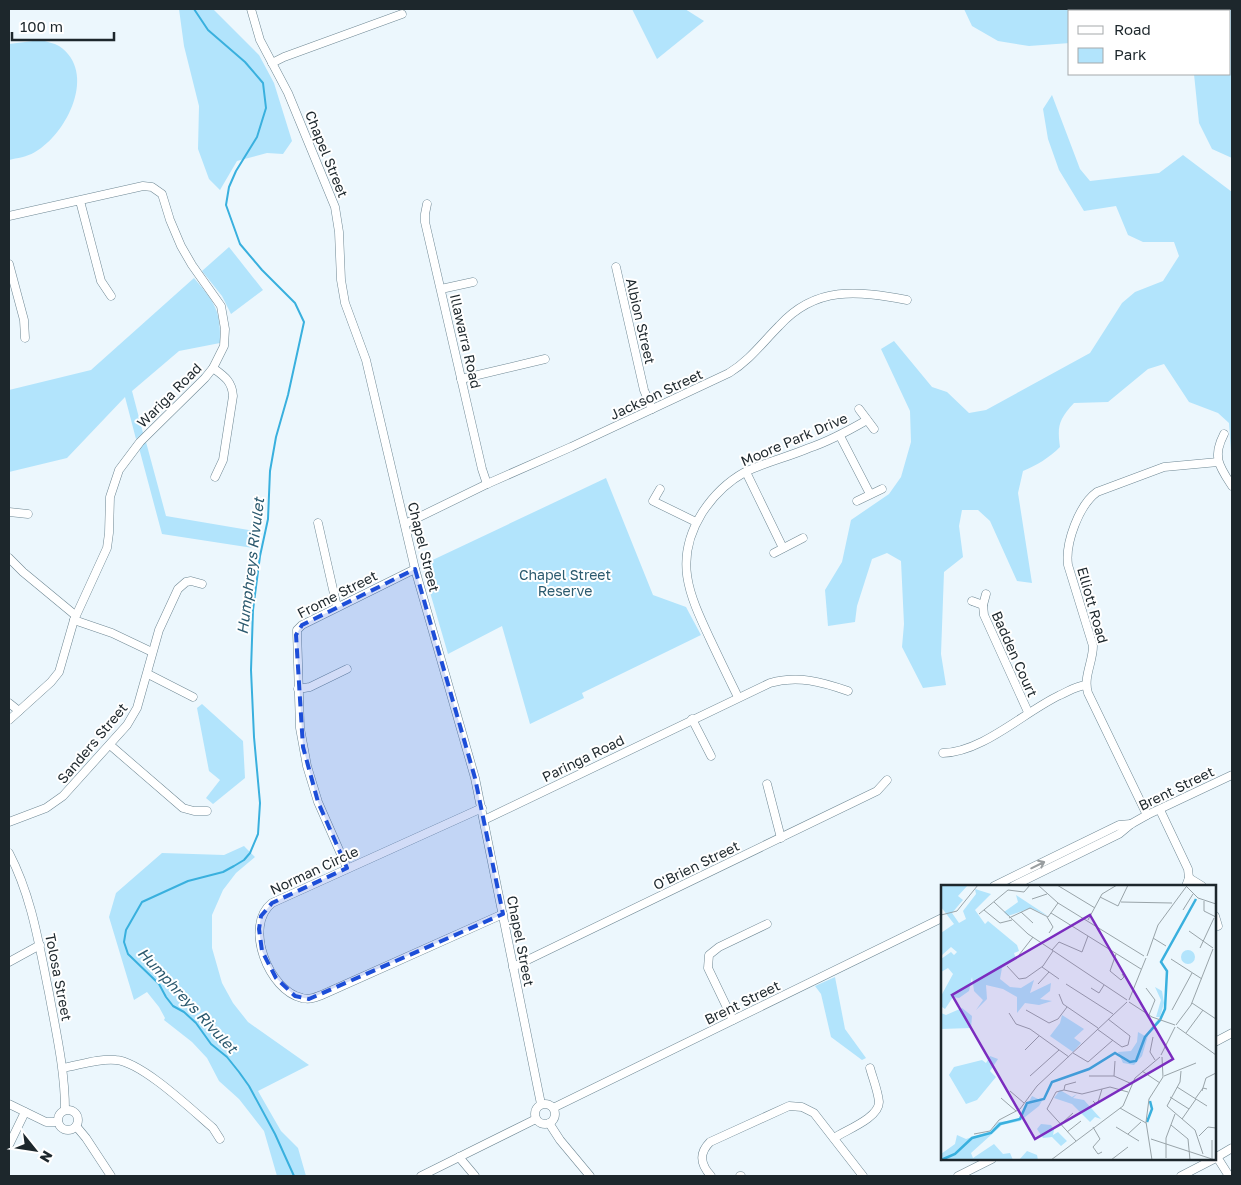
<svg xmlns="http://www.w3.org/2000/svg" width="1241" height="1185" font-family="'Golos Text',sans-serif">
<rect width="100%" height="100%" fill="#ecf7fd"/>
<g fill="#b2e4fc">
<path d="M179,9H213L259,55L274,83L292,141L283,154L267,153L237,161L220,190L209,179L198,149L199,106L184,46Z"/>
<path d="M632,9H685L704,21L657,59Z"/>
<path d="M964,9H1116V11H1070V43L1029,46L998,41L972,26Z"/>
<path d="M1218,9H1232V158L1212,149L1199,123L1194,74H1230V11H1217Z"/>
<path d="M41,40C47,42 54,43 59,46C98,72 67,134 35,152C27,157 17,158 9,160V44Z"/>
<path d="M1052,95L1080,169L1090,181L1159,173L1183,155L1232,192V468L1229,423L1218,413L1189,402L1164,364L1148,369L1108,402L1074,403C1059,419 1057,426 1060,447C1049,458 1037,465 1023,471L1018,493L1032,583L1017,581L990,521L978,510H962L959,526L963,557L944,572L941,654L946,685L923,688L902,647L904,624L901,561L887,553L872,559L857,606L855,622L828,626L825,590L842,562L851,520L889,494L901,477L911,442L910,411L881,349L894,341L932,387L947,392L969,413L986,410L1090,353L1122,303L1135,292L1163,281L1179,256L1174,242H1143L1128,235L1116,206L1084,211L1059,170L1048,139L1043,109Z"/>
<path d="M229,247L263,290L231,314L222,296L202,271Z"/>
<path d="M194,278C215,303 221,310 220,343L179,351L132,391L143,433L136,439L125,397L67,458L9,472V390L91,370Z"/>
<path d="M146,442L166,516L260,532L253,548L162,534L139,448Z"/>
<path d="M606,478L653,595L686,607L701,635L582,693L584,698L530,724L502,626L448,654L422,565Z"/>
<path d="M202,704L243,741L245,778L213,804L206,798L220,780L209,771L197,708Z"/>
<path d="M244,846L255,857L236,873L223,890L212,915V948L222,983L233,1003L248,1022L309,1065L258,1091L281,1131L298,1148L306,1176H277L264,1131L239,1099L219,1081L207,1058L192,1042L164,1020L165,1018L159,1007L147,992L134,1000L109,917L116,893L162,853L224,855Z"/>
<path d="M835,977L845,1029L866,1058L862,1060L831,1037L821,994L815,986Z"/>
</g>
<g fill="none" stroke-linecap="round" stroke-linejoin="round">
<path stroke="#39b0de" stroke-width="2" d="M194,9L208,30L245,62L263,83L266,108L257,137L236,171L229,187L226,205L240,244L262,270L295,303L304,322L288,395L276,437L270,471L268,519L260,556L253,610L251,670L254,737L260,803L258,834L250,853L244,860L234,866L223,872L188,881L142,902L126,930L124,942L128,954L159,984L166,997L173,1006L184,1012L196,1023L211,1044L227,1057L239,1072L249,1086L275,1134L294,1176"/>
<g stroke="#6f8894" stroke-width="9">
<g id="minor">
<path d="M251,9L260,40L288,93L335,207L339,232L341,280L345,303L366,360L415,569L475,778L541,1104"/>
<path d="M272,63L284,57L402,14"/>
<path d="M80,201L101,281L111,296"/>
<path d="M427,204L425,214V222L482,469L487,484"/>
<path d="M9,216L143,186L152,187L162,194L170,220L181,246L192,265L221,306L225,329L224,346L213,368L205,378L140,442L119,470L110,497L109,533L107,548L74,620L59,672L51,682L9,720"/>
<path d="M9,264L24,320L25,338"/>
<path d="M616,267L644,390L652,409"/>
<path d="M441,289L473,282"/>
<path d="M213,368C224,376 232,381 233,396L223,460L215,477"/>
<path d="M461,379L545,359"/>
<path d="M859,409L874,429"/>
<path d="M1224,434C1212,457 1219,466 1232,486"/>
<path d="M840,436L870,494"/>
<path d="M746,472L783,548"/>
<path d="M660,489L653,501L696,522"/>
<path d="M857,501L882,489"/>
<path d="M9,512L28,514"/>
<path d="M318,523L337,607"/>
<path d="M405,524L487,484L571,447L729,373C750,360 762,343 779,326C816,285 858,291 907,300"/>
<path d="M774,553L803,538"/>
<path d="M9,558L23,572L75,615"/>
<path d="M986,594L983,605L984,615L1028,712"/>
<path d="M972,601L983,605"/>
<path d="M74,620L112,633L152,652"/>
<path d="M148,674L193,697"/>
<path d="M298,689L310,687L347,669"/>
<path d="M738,697C728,677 719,658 710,639C689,594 673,560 702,513C713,496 727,482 745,472C766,462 788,457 809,448C830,441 848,431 867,420"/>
<path d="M9,703L19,711"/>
<path d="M692,719L711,756"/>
<path d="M110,745L183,808L194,811H207"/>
<path d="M943,753C983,752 1024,712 1060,695C1069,691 1076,686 1086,685"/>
<path d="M767,784L781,838"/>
<path d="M482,808L272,903C243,926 269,991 302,998C310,1000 317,997 324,994L503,914"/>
<path d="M1160,810L1188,869L1189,878L1186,886"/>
<path d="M1147,815L1088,693C1083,677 1093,662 1093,646L1068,565C1065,543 1079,505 1097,492L1164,467L1218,462"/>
<path d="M484,820L770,683C798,675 822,682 848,691"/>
<path d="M9,822L46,808L63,796L127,725L137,708L159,630L178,589L186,582L191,581L202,584"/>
<path d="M9,853C32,897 39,945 49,993C56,1032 65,1070 65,1110"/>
<path d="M347,868L318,802L307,766L300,728L297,630L302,625L415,569"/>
<path d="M1189,878L1202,886"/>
<path d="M994,886L1119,825L1131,824"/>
<path d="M1013,886L1119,834L1131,824L1147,815L1232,775"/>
<path d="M1215,916L1218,926"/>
<path d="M9,962L40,945"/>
<path d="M513,967L877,791L887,780"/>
<path d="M733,1020L708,968L709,955L719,947L767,924"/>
<path d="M1215,1042L1232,1033"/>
<path d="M63,1068C80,1065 99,1058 116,1060C142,1062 192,1110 213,1128L220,1139"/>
<circle cx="545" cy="1114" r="10"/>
<path d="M9,1104L46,1122H58"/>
<path d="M553,1108L942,918"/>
<circle cx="68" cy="1120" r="10"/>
<path d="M549,1123L560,1140L590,1176"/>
<path d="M76,1126L86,1138L111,1176"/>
<path d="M834,1138C846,1130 879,1118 879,1102C878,1091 873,1079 870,1068"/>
<path d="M9,1145L25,1112"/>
<path d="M459,1157L475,1176"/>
<path d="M1217,1157L1229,1176"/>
<path d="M1215,1158L1232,1148"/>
<path d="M421,1176L536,1119"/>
<path d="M711,1176C701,1165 698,1154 710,1142L789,1106L802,1107L814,1113L863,1176"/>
<path d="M740,1176H741"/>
<path d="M958,1176L992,1159"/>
<path d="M1181,1176L1214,1159"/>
</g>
</g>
<use href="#minor" stroke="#fff" stroke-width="8"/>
</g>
<defs><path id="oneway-shaft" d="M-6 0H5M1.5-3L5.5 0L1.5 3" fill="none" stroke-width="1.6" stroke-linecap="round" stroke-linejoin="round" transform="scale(1.25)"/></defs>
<use stroke="#999ea0" href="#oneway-shaft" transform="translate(1038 865) rotate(-26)"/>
<path fill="#1d4ed8" fill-opacity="0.2" stroke="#1d4ed8" stroke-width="4" stroke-dasharray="10 6" stroke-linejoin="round" d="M415,569L475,778L503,914L309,999L295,996L276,978L262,951L259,929L261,916L272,903L347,868L318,802L303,747L296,635L302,625Z"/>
<g text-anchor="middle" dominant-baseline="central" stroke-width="4" stroke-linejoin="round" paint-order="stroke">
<g font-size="14" fill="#1d272c" stroke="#fff">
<text transform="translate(327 154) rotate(68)">Chapel Street</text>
<text transform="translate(641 321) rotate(77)">Albion Street</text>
<text transform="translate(466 341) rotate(77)">Illawarra Road</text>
<text transform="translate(656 394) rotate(-25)">Jackson Street</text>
<text transform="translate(169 395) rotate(-45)">Wariga Road</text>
<text transform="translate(794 439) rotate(-23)">Moore Park Drive</text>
<text transform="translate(424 547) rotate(76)">Chapel Street</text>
<text transform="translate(337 594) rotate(-27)">Frome Street</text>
<text transform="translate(1093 605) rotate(74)">Elliott Road</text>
<text transform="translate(1015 654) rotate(66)">Badden Court</text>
<text transform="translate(92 743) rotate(-50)">Sanders Street</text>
<text transform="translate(583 758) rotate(-26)">Paringa Road</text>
<text transform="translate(1176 788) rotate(-26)">Brent Street</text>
<text transform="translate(696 865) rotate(-26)">O'Brien Street</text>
<text transform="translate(314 870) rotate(-25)">Norman Circle</text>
<text transform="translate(521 941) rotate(79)">Chapel Street</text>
<text transform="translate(59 977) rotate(79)">Tolosa Street</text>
<text transform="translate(742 1002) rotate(-26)">Brent Street</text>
</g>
<g font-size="14" fill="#2c5b6f" stroke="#fff">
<text x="565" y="574">Chapel Street<tspan x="565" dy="16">Reserve</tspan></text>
</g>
<g font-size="15" font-style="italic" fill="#2b596e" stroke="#fff">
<text transform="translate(250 566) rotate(-83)">Humphreys Rivulet</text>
<text transform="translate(188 1000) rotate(47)">Humphreys Rivulet</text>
</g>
</g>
<g transform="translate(941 885)">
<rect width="275" height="275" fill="#ecf7fd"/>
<path d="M0,0H27L17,11L22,15L11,28L18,38L25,34L22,26L35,9L34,4L50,9L34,25L44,39L47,36L76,60L78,66L73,68L75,74L61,83L59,94L69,102L80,103L93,95L89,108L110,98L109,106L99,114L111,116L98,120L84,118L76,128V112L62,104L45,100L46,114L35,125L42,115L33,106L31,92L28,106L18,113L12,112L4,124L1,122L0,111L12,89L7,83L0,87V74L10,67L13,70L16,67L10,62L0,71V48L13,39L0,22ZM75,10L107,31L90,23L67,31L63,27L77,17ZM240 72a7 7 0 1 1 14 0a7 7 0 1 1-14 0ZM214,102L221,106L223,118L219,132H215L220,115ZM21,123L31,131L30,143L0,144V128L5,130ZM121,130L143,144L133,153L140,158L132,167L109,151L119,138ZM217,134L221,135L208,147L201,171L193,180L182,178L177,167L190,166L196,157L197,147L204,151ZM49,171L57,174L49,186L55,192L36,215L25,219L8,190L13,182L41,175L45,178ZM119,205L131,212L136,209L132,213L143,215L160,234L154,232L149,237L131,219L113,213ZM91,211L101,216L98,221L79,236L61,240L30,268L32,273L53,259L62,269L69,268L72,275H0V269L14,259L16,250L25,254L50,246L57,237L78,235ZM100,239L110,240L113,245L112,250L117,247L126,256L120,261L111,252L102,253L96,244ZM86,266L96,270L97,275H78Z" fill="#b2e4fc"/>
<path fill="none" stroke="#39b0de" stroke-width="2.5" d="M206,237L211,224L209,216M0,275L14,269L31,253L50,248L59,239L79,234L86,218L103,214L111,197L148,184L174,168L189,177L195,176L204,152L219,135L224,124L226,86L220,77L255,14"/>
<path fill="none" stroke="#99a4a9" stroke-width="1" d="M97,0L117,18L203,71M116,0L154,23M244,0L257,13L275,19M159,12L177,21L187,0M91,14L106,9M263,16V26L275,32M53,17L87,49L186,115M180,17L231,18M43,25L59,38L71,35M242,25L252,9M80,27L92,38M110,28L200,84M38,29L67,5L83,7L89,0M0,30L16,26L37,0M106,32L112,42L108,48M68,33L89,23L107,32L117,18M147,35L161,9L176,0M248,46L272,63M212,53L225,61M259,63L273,33M111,65L118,57L141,67L147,51M175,69L169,86L180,95L183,92L181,89M78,70L92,52M206,71L217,40L245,2M230,74L261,94M66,81L78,94L85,93L102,81L112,66M101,82L118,94M97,99L108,87M125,99L172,129M150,103L158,108L163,100M205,103L214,115L208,130M118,109L122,119L157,143M188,115L205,73M188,117L211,132L234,140M251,118L275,134M85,125L108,138L117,134L126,122M231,125L251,88M68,128L75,139L89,144L128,172M235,140L250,120L272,64M236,142L275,170M156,144L181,162L187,160L189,151L167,134M245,148L262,125M212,152L209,167L214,175M84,165L98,151M132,168L147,177L172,155M220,170L234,142M201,186L219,198M240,186L239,197L226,221L254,245L262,269M89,191L118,165M148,191H173L191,199M173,191L174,176M223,191L255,178M236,202L266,221M123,205L124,200L135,197M69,206L83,218M261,206L265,193L275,188M229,212L248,224M60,213L75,226M254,214L262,203L266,204M152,216L155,219L157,217L161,204M179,223L205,238M241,234L255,214M120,239L132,228M230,240L247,254L249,275M152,242L159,254L152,262L157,269L161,267M175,242L198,256M126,247L140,236M33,249L49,246L58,235L79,224L96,201L186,117M187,249L200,237M258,251L267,242L275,243M210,254L274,275M271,255V274M135,256L106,224L115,207L123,205L141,209L169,202L187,207M225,273V253L234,229M110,275L182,221L194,193L219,172M170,275L187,262M211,275L205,237L208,214L222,192L221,172"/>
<path fill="#7b2cbf" fill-opacity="0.15" stroke="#7b2cbf" stroke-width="2.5" d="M149,30L232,174L94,254L11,110Z"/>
<rect width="275" height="275" fill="none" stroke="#1d272c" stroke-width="2.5"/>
</g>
<rect width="1241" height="1185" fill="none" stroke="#1d272c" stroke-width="20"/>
<rect x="1068" y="10" width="162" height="65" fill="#ffffff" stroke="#a5a9ab"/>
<rect x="1078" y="26" width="25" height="8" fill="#ffffff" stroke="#a5a9ab"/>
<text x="1114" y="35" font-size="15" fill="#1d272c">Road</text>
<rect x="1078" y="48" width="25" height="15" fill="#b2e4fc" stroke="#a5a9ab"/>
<text x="1114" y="60" font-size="15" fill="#1d272c">Park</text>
<g transform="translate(35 1150) rotate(120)" stroke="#ffffff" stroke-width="4" paint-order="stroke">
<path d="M0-4L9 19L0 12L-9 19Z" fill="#1d272c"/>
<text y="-8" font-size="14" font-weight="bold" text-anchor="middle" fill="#1d272c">N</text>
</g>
<path d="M12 32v8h102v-8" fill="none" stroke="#1d272c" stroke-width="2.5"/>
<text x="20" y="32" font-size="15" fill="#1d272c" stroke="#ffffff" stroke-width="4" paint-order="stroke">100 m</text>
</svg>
